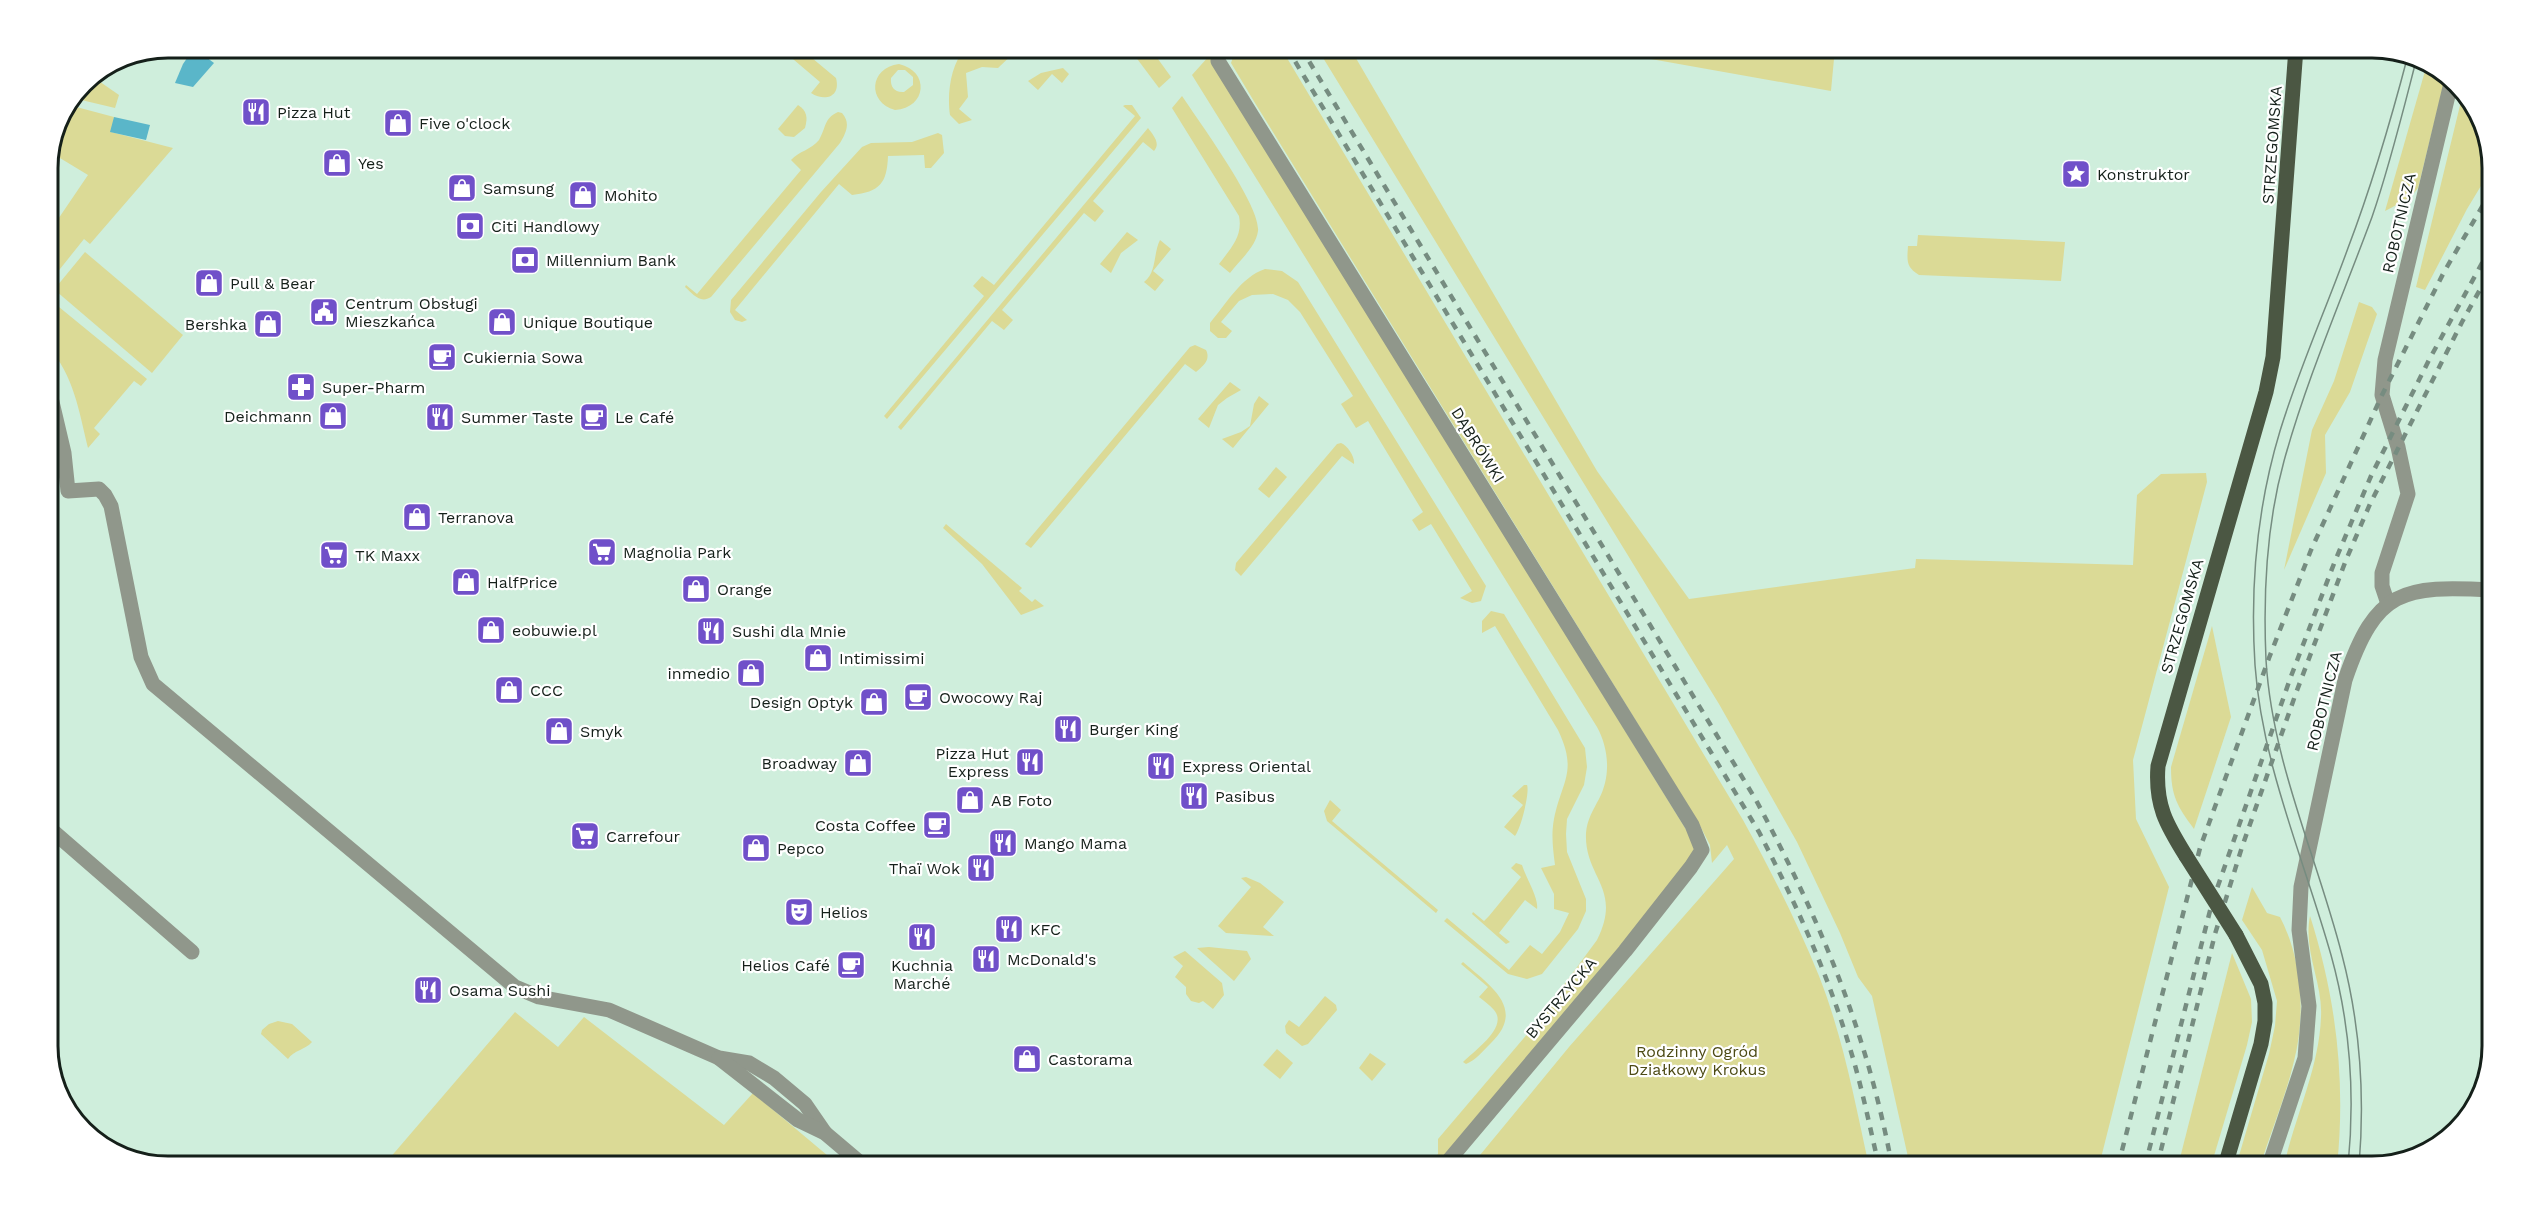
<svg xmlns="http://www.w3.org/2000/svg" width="2541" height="1214" font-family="'Work Sans',sans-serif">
<rect width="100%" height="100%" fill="#cfeedc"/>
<g fill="#dbda96" fill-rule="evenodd">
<path d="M780,48H800L836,78C841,97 825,102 811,93L820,82Z"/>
<path d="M966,48H1019L998,68L982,67L966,73L968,97L959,109L972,120L959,124L950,115C947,95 950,64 966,48Z"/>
<path d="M1129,48H1150L1171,77L1159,88Z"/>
<path d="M1236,48H1281L1743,820C1771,871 1797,922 1819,976C1843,1037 1855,1102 1869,1166H1471L1569,1047L1734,859L1727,845L1712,863L1710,845L1697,820L1255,103L1231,63Z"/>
<path d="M1317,48H1350L1597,471L1689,599L1915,568L1916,559L2133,565L2137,495L2161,474L2206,473L2207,482L2133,760L2136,819L2169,887L2099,1166H1910L1872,996L1858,977L1840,933L1797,842L1719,704Z"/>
<path d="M1589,48H1835L1831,91Z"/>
<path d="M1209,56L1695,844V856L1437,1166H1429L1438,1154V1139L1529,1032L1597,940C1623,888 1584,878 1586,833C1587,820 1593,810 1599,799C1611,776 1609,749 1597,727L1192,75Z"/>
<path d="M899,64C930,71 927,108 895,110C867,102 869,68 899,64ZM898,70H905L913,77V85L904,92C895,93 890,87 891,78Z"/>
<path d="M2427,64L2445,79L2418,188L2410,198L2385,211Z"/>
<path d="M1063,68L1069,74L1062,83L1052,74L1038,90L1028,81L1041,73Z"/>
<path d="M93,77L119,95L115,108L73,98L83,83Z"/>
<path d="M2463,93L2473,101L2493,166L2467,209L2425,290L2416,287Z"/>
<path d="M1182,96C1198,120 1261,206 1258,231C1256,247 1239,261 1230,273L1219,264C1231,248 1243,236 1239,216L1172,108Z"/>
<path d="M69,105L114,117L111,132L173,148L90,244L84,239L48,284V234L88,175L50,152L57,122Z"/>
<path d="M798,105C807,111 808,117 805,128L794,137L785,136L778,129Z"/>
<path d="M1125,105H1132L1141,118L887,419L884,416L984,296L973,286L982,276L994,285L1135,116L1123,106Z"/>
<path d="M838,112L842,113C851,123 846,133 840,143L711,297C700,304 693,294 685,287L686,285L697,294L801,170L791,160C799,151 811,150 819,140C826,128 824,118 838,112Z"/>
<path d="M1148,128C1153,135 1161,143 1154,151L1143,142L1093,201L1104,211L1095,222L1084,213L1002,310L1013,320L1004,330L992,321L901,430L898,427Z"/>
<path d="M938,133L942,135L944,153L931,168H925L924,155L888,156C887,183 880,192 852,195L839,184L735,310L747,320L742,322L735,320L730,312L731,300L821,192L862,147L871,143L912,142Z"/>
<path d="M1127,232L1138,240L1121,253L1111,273L1100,264Z"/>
<path d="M1918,235L2065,242L2061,281L1919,275C1906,267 1907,261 1908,246H1917Z"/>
<path d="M1160,240L1171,249L1153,271L1164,280L1155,291L1144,282C1157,272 1153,254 1160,240Z"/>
<path d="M85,252L183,335L152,373L56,291L57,286Z"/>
<path d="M1265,269L1282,271L1298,282L1486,586L1481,601L1472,603L1460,598L1472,591L1431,524L1419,531L1412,520L1423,512L1368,421L1356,428L1341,404L1353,396L1300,312L1288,300L1273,294L1252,295L1239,301L1221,322L1232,331L1226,338H1218L1210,331V323C1226,304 1241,277 1265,269Z"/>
<path d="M48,298L147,379L141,386L134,381L94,428L100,434L88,448C79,411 74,376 48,346Z"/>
<path d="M2359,302L2372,307L2377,314L2350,392L2325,435L2326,473L2284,570L2312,430L2334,381Z"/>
<path d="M1195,345L1206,350C1211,360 1203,366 1196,372L1185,364L1031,548L1025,544L1190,347Z"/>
<path d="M1230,382L1241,390L1227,398L1218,405L1209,428L1198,419Z"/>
<path d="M1259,396L1269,404L1233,448L1222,439L1241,432L1250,426L1254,404Z"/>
<path d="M1341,443C1348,446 1355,457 1354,464L1342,456L1241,576L1235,570L1236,563L1337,444Z"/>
<path d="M1276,467L1287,477L1269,498L1258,489Z"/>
<path d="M946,524L1022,588L1019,591L1032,602L1035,599L1044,606L1021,615L982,564L943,528Z"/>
<path d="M1491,611L1504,614L1585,748L1587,767L1584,785L1567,819L1566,834L1567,852L1586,899V911L1578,929L1542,974L1527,979L1508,974L1444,921L1447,918L1509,970L1530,945L1542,954L1560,932L1569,913L1554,909V894L1541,868L1555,865C1553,849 1551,835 1554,819C1562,780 1578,772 1558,730L1495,626L1482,633V621Z"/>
<path d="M2212,626L2231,717L2194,829C2177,806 2171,796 2171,767Z"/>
<path d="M1524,785H1527C1530,792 1521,828 1515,836L1504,827L1523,805L1512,796Z"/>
<path d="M1330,800L1341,810L1332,821L1438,910L1436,913L1327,821L1324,811Z"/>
<path d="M1516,863L1522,865C1526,878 1539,898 1537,909L1525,900L1499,933L1510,942L1506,944L1472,914L1473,912L1484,921L1489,916L1521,877L1511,868Z"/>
<path d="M1246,877L1260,883L1284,902L1263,927L1274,936L1226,933L1218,926L1251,887L1241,878Z"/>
<path d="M2252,887L2267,913L2280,917C2302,959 2306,1015 2294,1061C2286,1096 2271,1131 2260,1166H2236L2269,1054L2275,1026L2277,1001L2262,950L2242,920Z"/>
<path d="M2310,916C2336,997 2346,1081 2337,1166H2284C2295,1116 2319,1069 2321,1017C2323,983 2303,951 2310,916Z"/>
<path d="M1209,947L1247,951L1251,959L1234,981L1197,948Z"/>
<path d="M1185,951L1222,983L1224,995L1213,1009L1203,1001L1199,1003L1191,1001L1186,994V987L1175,977L1183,966L1173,957Z"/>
<path d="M2232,953L2251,999L2252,1022L2247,1045L2211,1166H2178Z"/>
<path d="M1463,962C1489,985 1527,1008 1491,1043C1483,1051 1476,1060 1466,1064L1463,1062C1474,1051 1509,1027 1494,1010C1490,1005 1484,1001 1479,997L1488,987L1461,964Z"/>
<path d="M1325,996L1336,1005L1337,1010L1308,1044L1302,1046L1286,1033L1285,1026L1289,1020L1299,1027Z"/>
<path d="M515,1012L558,1047L584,1017L724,1125L753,1093L840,1166H383Z"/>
<path d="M278,1021L292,1024L312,1042C305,1050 294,1050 288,1059L261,1034L262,1030L269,1024Z"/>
<path d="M1277,1049L1293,1063L1280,1079L1263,1065Z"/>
<path d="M1370,1053L1386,1064L1372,1081L1359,1068Z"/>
</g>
<g fill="#5ab6c9">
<path d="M194,48L214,63L193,87L175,83L183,64Z"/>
<path d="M114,117L150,125L146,140L110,132Z"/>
</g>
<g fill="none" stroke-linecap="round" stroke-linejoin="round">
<g stroke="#90978b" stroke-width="15">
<path d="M1218,61L1692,825L1702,850L1691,867L1625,951L1444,1166"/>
<path d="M48,385L64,453L68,491L99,489L105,495L111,506L141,657L153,684L515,987L539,997L609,1010L719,1058L749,1063L774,1078L805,1104L825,1133"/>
<path d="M2388,604L2382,586V573L2408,494L2398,447L2382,395L2385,360L2451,83"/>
<path d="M48,827L192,952"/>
<path d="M719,1058L798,1120L825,1133L864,1166"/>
<path d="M2269,1166L2305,1058L2309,1006L2299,930L2301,887L2345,680C2376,589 2402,585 2493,590"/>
</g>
<g stroke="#4b5743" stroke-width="15">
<path d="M2186,856C2166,824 2155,805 2158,766L2266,392L2273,357L2296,48"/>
<path d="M2225,1166L2261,1044L2265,1021V1003L2261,984L2236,935"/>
</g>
<g stroke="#768c80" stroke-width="1.5">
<path d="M2348,1166C2355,1096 2350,1023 2331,955C2304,859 2262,765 2255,665C2250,586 2257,507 2280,431C2299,369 2326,309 2348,248C2372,185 2391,120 2408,55"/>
<path d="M2359,1166C2365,1095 2360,1024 2342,955C2317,857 2272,762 2266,660C2263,593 2266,526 2284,461C2307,378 2342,298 2372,217C2390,165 2403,111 2417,57"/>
</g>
<g stroke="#768c80" stroke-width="4.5" stroke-dasharray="8 8" stroke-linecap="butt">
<path d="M1287,48L1759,832C1794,900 1826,969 1848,1042C1861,1082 1869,1124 1879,1166"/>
<path d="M1301,48L1756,800C1820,920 1867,1031 1892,1166"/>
<path d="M2118,1166L2200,848L2269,658L2311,550L2382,395L2444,272L2493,188"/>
<path d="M2145,1166L2212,903L2290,679L2335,561L2371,476L2429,360L2493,243"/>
<path d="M2157,1166L2215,934L2242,847L2296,693L2346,560L2370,504L2462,322L2493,266"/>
</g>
<path stroke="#4b5743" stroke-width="15" d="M2186,856L2236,935"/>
</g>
<defs>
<g id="restaurant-square" transform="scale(1.5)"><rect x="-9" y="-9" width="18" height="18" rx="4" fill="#7050c9" stroke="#fff"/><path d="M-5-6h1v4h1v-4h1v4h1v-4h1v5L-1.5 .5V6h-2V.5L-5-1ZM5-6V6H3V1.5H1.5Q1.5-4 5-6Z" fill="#fff"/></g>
<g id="shop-square" transform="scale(1.5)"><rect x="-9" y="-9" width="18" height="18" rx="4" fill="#7050c9" stroke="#fff"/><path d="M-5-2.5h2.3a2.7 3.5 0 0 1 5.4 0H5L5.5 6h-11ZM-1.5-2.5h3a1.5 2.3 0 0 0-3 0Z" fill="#fff"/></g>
<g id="sight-square" transform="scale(1.5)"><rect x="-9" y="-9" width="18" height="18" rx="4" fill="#7050c9" stroke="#fff"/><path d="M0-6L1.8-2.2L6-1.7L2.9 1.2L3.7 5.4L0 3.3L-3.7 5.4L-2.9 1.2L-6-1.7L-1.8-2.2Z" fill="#fff"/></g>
<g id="bank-square" transform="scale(1.5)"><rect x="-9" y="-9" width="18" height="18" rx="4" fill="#7050c9" stroke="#fff"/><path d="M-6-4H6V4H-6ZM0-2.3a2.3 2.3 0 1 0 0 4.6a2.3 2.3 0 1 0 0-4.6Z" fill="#fff"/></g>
<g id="civic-square" transform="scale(1.5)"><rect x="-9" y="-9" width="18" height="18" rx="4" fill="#7050c9" stroke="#fff"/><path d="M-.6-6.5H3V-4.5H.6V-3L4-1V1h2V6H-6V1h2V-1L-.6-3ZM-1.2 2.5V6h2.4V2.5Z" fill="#fff"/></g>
<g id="cafe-square" transform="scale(1.5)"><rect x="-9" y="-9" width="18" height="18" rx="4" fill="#7050c9" stroke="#fff"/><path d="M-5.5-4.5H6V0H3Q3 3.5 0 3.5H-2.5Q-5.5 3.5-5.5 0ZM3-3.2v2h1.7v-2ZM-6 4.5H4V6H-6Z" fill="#fff"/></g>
<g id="pharmacy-square" transform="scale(1.5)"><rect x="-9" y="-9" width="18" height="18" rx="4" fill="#7050c9" stroke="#fff"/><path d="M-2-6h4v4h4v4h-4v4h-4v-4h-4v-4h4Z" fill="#fff"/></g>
<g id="supermarket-square" transform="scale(1.5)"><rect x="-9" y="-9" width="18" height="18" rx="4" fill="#7050c9" stroke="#fff"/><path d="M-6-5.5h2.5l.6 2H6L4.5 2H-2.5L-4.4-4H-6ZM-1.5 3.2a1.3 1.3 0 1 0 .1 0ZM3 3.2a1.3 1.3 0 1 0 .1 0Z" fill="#fff"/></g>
<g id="theatre-square" transform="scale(1.5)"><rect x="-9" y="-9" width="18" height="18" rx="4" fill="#7050c9" stroke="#fff"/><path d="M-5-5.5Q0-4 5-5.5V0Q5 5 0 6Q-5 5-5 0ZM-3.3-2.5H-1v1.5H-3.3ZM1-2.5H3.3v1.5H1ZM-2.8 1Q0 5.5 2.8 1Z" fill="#fff"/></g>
</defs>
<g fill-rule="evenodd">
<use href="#restaurant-square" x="256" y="112"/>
<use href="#shop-square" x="398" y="123"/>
<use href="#shop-square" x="337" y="163"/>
<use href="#sight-square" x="2076" y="174"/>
<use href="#shop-square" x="462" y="188"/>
<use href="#shop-square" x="583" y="195"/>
<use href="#bank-square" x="470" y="226"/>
<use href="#bank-square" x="525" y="260"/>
<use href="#shop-square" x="209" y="283"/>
<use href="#civic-square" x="324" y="312"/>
<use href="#shop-square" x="502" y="322"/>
<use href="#shop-square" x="268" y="324"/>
<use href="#cafe-square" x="442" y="357"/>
<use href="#pharmacy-square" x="301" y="387"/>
<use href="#shop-square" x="333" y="416"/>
<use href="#restaurant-square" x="440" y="417"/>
<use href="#cafe-square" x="594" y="417"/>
<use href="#shop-square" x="417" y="517"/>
<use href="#supermarket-square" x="602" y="552"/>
<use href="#supermarket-square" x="334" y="555"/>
<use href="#shop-square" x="466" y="582"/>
<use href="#shop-square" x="696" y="589"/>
<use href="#shop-square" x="491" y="630"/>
<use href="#restaurant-square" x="711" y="631"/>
<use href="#shop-square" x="818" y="658"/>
<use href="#shop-square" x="751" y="673"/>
<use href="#shop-square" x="509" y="690"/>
<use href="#cafe-square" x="918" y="697"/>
<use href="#shop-square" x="874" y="702"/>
<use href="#restaurant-square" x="1068" y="729"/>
<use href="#shop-square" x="559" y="731"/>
<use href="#restaurant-square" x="1030" y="762"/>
<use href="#shop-square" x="858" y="763"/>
<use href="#restaurant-square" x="1161" y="766"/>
<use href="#restaurant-square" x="1194" y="796"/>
<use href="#shop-square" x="970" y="800"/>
<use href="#cafe-square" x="937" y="825"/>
<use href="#supermarket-square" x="585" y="836"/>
<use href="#restaurant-square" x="1003" y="843"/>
<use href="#shop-square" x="756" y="848"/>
<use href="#restaurant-square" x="981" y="868"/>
<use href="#theatre-square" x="799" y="912"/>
<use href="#restaurant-square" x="1009" y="929"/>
<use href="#restaurant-square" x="922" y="937"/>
<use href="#restaurant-square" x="986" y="959"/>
<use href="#cafe-square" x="851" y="965"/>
<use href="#restaurant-square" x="428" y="990"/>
<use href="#shop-square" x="1027" y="1059"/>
</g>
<g text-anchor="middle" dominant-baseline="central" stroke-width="4.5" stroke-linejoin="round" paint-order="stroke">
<g font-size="16" fill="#15201a" stroke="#fff" text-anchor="start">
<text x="277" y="112">Pizza Hut</text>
<text x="419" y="123">Five o'clock</text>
<text x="358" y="163">Yes</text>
<text x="2097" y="174">Konstruktor</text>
<text x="483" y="188">Samsung</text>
<text x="604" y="195">Mohito</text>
<text x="491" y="226">Citi Handlowy</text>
<text x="546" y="260">Millennium Bank</text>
<text x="230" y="283">Pull &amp; Bear</text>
<text x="345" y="303">Centrum Obsługi<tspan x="345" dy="18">Mieszkańca</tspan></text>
<text x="523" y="322">Unique Boutique</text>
<text x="247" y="324" text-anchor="end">Bershka</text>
<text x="463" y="357">Cukiernia Sowa</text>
<text x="322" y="387">Super-Pharm</text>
<text x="312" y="416" text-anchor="end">Deichmann</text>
<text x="461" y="417">Summer Taste</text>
<text x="615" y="417">Le Café</text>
<text x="438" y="517">Terranova</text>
<text x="623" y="552">Magnolia Park</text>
<text x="355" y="555">TK Maxx</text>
<text x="487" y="582">HalfPrice</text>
<text x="717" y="589">Orange</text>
<text x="512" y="630">eobuwie.pl</text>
<text x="732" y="631">Sushi dla Mnie</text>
<text x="839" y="658">Intimissimi</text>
<text x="730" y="673" text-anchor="end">inmedio</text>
<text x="530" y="690">CCC</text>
<text x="939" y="697">Owocowy Raj</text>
<text x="853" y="702" text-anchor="end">Design Optyk</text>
<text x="1089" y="729">Burger King</text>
<text x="580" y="731">Smyk</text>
<text x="1009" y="753" text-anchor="end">Pizza Hut<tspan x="1009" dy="18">Express</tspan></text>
<text x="837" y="763" text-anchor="end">Broadway</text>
<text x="1182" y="766">Express Oriental</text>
<text x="1215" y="796">Pasibus</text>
<text x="991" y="800">AB Foto</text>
<text x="916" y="825" text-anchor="end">Costa Coffee</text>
<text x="606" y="836">Carrefour</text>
<text x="1024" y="843">Mango Mama</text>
<text x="777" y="848">Pepco</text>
<text x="960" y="868" text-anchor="end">Thaï Wok</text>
<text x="820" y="912">Helios</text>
<text x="1030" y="929">KFC</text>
<text x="1007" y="959">McDonald's</text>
<text x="830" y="965" text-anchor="end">Helios Café</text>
<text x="922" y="965" text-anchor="middle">Kuchnia<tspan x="922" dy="18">Marché</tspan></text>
<text x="449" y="990">Osama Sushi</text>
<text x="1048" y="1059">Castorama</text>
</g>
<g font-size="16" fill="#15201a" stroke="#fff">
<text transform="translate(2272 145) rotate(-86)">STRZEGOMSKA</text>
<text transform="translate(2399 223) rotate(-77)">ROBOTNICZA</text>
<text transform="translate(1478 445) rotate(58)">DĄBRÓWKI</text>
<text transform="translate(2182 616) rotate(-74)">STRZEGOMSKA</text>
<text transform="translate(2324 701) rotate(-76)">ROBOTNICZA</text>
<text transform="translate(1561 998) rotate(-50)">BYSTRZYCKA</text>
</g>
<g font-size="16" fill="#4c4a14" stroke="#fff">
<text x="1697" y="1051">Rodzinny Ogród<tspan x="1697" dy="18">Działkowy Krokus</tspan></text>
</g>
</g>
<path d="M0 0H2541V1214H0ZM168 58H2372A110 110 0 0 1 2482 168V1046A110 110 0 0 1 2372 1156H168A110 110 0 0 1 58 1046V168A110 110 0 0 1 168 58Z" fill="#fff" fill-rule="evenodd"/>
<path fill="none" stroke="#15201a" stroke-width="3" d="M168 58H2372A110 110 0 0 1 2482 168V1046A110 110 0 0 1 2372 1156H168A110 110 0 0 1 58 1046V168A110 110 0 0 1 168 58Z"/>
</svg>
